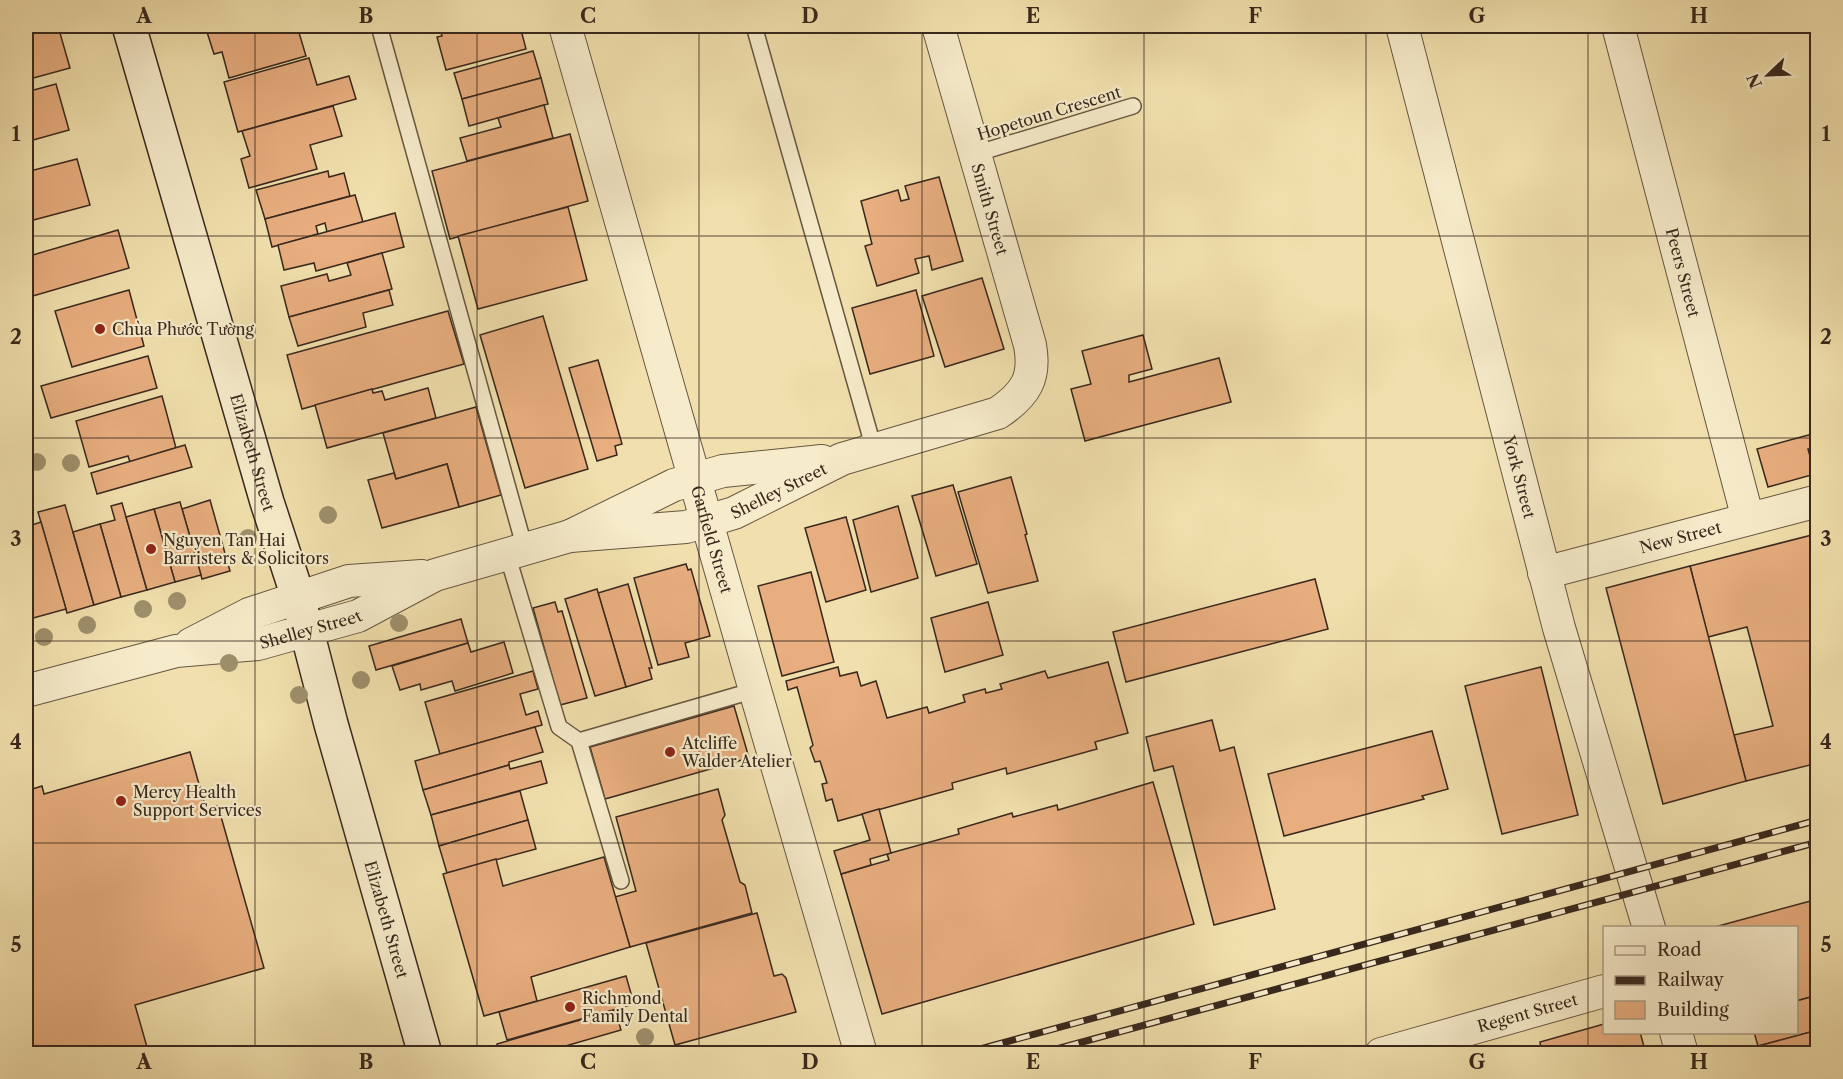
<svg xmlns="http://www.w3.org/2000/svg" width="1843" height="1079" font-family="'Libre Caslon Text',serif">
<rect width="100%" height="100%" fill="#f1e0ad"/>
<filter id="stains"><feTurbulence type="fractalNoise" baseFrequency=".00333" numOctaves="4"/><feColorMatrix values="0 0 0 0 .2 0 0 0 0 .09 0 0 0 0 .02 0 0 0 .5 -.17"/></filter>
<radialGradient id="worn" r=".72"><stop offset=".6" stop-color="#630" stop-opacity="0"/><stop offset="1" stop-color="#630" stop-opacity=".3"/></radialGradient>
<g fill="#e8ae7f" stroke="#38281d" stroke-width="1.5">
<path d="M26,26H58L70,68L26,80Z"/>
<path d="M228,26H297L306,56L229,78L222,52L214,54L207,32Z"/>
<path d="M439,26H520L526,49L446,70L437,37L442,36Z"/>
<path d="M533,51L541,78L462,99L454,73Z"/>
<path d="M309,58L317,85L349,76L356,99L238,132L224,82Z"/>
<path d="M541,78L548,104L469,126L462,99Z"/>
<path d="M56,84L69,130L26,142V92Z"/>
<path d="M544,105L553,138L467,161L460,138L501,127L498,118Z"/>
<path d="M333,106L342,136L310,145L317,169L249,188L241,159L250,156L242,131Z"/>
<path d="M570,134L588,201L450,239L432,171Z"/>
<path d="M77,159L90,205L26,222V172Z"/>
<path d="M328,171L329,177L344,173L350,196L265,219L256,190Z"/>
<path d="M939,177L963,261L932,270L929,256L915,259L919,273L877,286L865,246L872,244L861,201L898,190L901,201L909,199L905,186Z"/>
<path d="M355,195L363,222L327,232L325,223L316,226L318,234L272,247L265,219Z"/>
<path d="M568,207L587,280L478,309L458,236Z"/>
<path d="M395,213L404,247L316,271L314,263L284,270L278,245Z"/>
<path d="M118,230L129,268L26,298V257Z"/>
<path d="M382,253L392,289L289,317L281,286L327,274L329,281L351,275L347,263Z"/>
<path d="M982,278L1004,349L945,367L922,296Z"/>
<path d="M129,290L144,346L72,367L55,311Z"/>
<path d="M389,290L393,305L363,313L366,327L298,346L289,317Z"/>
<path d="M916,290L934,356L870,374L852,308Z"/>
<path d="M448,311L464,364L302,409L287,355Z"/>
<path d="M543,316L588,469L525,488L480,335Z"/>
<path d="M1143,335L1152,369L1129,375V382L1219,358L1231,402L1085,441L1071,389L1091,384L1082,351Z"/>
<path d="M148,356L157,388L51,418L41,386Z"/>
<path d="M598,360L622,444L615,446L617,455L597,461L569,368Z"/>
<path d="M428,388L436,418L327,448L315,405L372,389L373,393L382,391L385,400Z"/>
<path d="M162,396L176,448L130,462L128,456L89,467L76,421Z"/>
<path d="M476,407L501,495L459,507L447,464L396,479L383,433Z"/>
<path d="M1816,433L1818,447L1808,449L1815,474L1768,487L1757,449Z"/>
<path d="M185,445L192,467L97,494L91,473Z"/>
<path d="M447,464L459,507L382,528L368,480L394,473L396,479Z"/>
<path d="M1011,477L1027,534L1025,535L1038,581L988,593L958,492Z"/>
<path d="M953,485L977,564L936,576L912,496Z"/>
<path d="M210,500L230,571L202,579L182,509Z"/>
<path d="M180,502L201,575L175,582L154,509Z"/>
<path d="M122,503L147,590L121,597L100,524L115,520L111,506Z"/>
<path d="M65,505L94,605L67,613L38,512Z"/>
<path d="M898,506L918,578L871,592L853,520Z"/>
<path d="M154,509L175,582L147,590L126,517Z"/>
<path d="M846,517L866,590L826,602L805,528Z"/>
<path d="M41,522L66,609L26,620V527Z"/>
<path d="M100,524L121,597L94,605L73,532Z"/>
<path d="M1812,535L1818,556V763L1746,781L1734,735L1773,726L1747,627L1708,637L1690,566Z"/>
<path d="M686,564L688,570L691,569L710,636L685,643L689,657L658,665L634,578Z"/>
<path d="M1690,566L1746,781L1663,804L1606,588Z"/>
<path d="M811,572L834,662L782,676L758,586Z"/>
<path d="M1315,579L1328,629L1126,682L1113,632Z"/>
<path d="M628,584L652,668H649L652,679L626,687L598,593Z"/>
<path d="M597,589L626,687L595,696L565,599Z"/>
<path d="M555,602L558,612L562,611L587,698L560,705L533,608Z"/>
<path d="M988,602L1003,655L945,672L931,618Z"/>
<path d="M461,619L468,643L376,670L369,646Z"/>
<path d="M504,642L513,673L455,691L452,681L421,690L420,684L400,690L392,666L468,643L471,652Z"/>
<path d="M1108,662L1128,733L1095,742L1097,749L1007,774L1006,768L952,783L953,789L838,821L832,799L826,801L822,784L827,783L820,761L815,762L810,748L813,745L797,687L788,690L786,681L838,667L840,676L857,672L861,686L876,681L887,718L927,707L929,713L965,702L963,695L985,689L986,693L1002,689L1000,684L1045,671L1048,678Z"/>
<path d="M1541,667L1578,815L1502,834L1465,686Z"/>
<path d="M533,671L538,689L520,694L526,715L538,711L542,725L440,754L425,702Z"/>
<path d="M734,706L749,758L605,799L590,747Z"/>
<path d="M1212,720L1220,751L1234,747L1275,909L1214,925L1173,766L1154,771L1146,737Z"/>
<path d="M535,727L543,752L509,762V765L423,790L415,761Z"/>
<path d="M1432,731L1448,789L1422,796L1424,799L1284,836L1268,774Z"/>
<path d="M190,752L206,809L218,806L264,968L135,1005L149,1054H28L26,1045V791L42,786L44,794Z"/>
<path d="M541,761L547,783L431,815L423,790L509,765L510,769Z"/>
<path d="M1153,782L1194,924L882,1014L841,874L889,860L887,854L959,834L958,829L1012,813L1013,817L1057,805L1058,810Z"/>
<path d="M718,789L725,815L722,820L740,882L745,885L752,913L630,947L615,897L636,891L616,817Z"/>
<path d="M520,791L528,820L439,846L431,815Z"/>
<path d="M879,809L891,853L870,859L871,865L841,874L834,851L870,840L862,814Z"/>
<path d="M528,820L536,849L447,873L439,846Z"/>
<path d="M604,857L630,947L531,977L537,1001L484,1016L443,874L496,859L503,886Z"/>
<path d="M1818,899V995L1796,1001V928H1711Z"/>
<path d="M757,913L774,976L782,974L786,978L796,1012L675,1045L646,943Z"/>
<path d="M626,976L634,1004L507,1040L499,1012Z"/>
<path d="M1818,995V1030L1758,1046L1754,1032H1796V1001Z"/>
<path d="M615,1010L621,1030L555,1049L556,1054H500L497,1044Z"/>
<path d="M1604,1024V1032H1640L1646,1054H1542L1540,1042Z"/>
<path d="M1818,1030V1054H1737L1736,1052Z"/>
<path d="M615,1046L617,1054H588Z"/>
</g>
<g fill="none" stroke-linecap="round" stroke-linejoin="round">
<g stroke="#665641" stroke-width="18">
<g id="lane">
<path d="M379,26L525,549"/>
<path d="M754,26L874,449"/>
<path d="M975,154L1133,106"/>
<path d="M507,554L559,727L579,741L621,881"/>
<path d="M579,741L755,690"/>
</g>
</g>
<g stroke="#665641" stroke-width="34">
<g id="street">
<path id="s1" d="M565,26L755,690L861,1054"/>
<path id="s2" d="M1402,26L1559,628L1649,928"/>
<path id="s3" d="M1618,26L1748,519"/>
<path id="s4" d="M570,536L686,527L707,521L734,513L842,459L998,413C1026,394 1036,378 1030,345L938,26"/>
<path id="s5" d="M1544,573L1818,501"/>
<path d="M191,644L249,614L349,581L422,576"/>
<path id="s6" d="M26,691L176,651L258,644L358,616L435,575L570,536L674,485L723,471L822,461"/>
<path d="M1676,1032L1682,1054"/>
<path id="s7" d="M1381,1054L1604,991"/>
</g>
</g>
<g stroke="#38281d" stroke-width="36">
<g id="secondary">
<path id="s8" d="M129,26L267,502L298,597L331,724L425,1054"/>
</g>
</g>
<use href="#lane" stroke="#f6ebca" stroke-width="15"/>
<use href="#street" stroke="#f6ebca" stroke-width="32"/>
<use href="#secondary" stroke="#f6ebca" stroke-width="33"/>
<g stroke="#38281d" stroke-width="7">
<g id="rail">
<path d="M962,1054L1818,820"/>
<path d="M1038,1054L1818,842"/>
</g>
</g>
<use href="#rail" stroke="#f6ebca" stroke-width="4.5" stroke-dasharray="14" stroke-linecap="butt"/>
</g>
<g fill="#9e906c">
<circle cx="37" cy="462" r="9"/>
<circle cx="71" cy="463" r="9"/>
<circle cx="328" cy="515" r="9"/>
<circle cx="248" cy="538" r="9"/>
<circle cx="177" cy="601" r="9"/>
<circle cx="143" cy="609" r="9"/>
<circle cx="399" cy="623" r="9"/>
<circle cx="87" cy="625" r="9"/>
<circle cx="44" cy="637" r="9"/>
<circle cx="229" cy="663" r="9"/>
<circle cx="361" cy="680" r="9"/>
<circle cx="299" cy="695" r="9"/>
<circle cx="645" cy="1037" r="9"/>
</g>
<path fill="none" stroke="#38281d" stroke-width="1.5" stroke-opacity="0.55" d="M255,26V1054M477,26V1054M699,26V1054M922,26V1054M1144,26V1054M1366,26V1054M1588,26V1054M26,236H1818M26,438H1818M26,641H1818M26,843H1818"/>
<g fill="#8f2418" stroke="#f6ebca" stroke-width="2">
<circle cx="100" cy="329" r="6"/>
<circle cx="151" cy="549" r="6"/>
<circle cx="670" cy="752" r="6"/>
<circle cx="121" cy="801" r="6"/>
<circle cx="570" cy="1007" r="6"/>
</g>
<g text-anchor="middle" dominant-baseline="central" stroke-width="4.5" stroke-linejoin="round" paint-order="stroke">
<g font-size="16" fill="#38281d" stroke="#f6ebca">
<text transform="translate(1049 113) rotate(-17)">Hopetoun Crescent</text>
<text transform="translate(990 209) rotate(74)">Smith Street</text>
<text stroke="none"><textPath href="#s3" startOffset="255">Peers Street</textPath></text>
<text stroke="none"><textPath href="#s8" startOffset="444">Elizabeth Street</textPath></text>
<text stroke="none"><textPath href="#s2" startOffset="466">York Street</textPath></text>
<text stroke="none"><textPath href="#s4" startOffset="216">Shelley Street</textPath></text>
<text stroke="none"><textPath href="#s5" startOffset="141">New Street</textPath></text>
<text stroke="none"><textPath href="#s1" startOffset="534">Garfield Street</textPath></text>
<text stroke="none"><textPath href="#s6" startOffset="292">Shelley Street</textPath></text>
<text stroke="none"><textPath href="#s8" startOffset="930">Elizabeth Street</textPath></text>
<text stroke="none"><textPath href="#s7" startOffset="152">Regent Street</textPath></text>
</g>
<g font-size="16" fill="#38281d" stroke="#f6ebca" text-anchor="start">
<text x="112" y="329">Chùa Phước Tường</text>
<text x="163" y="540">Nguyen Tan Hai<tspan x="163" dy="18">Barristers &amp; Solicitors</tspan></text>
<text x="682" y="743">Atcliffe<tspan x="682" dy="18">Walder Atelier</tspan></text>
<text x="133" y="792">Mercy Health<tspan x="133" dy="18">Support Services</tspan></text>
<text x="582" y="998">Richmond<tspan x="582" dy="18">Family Dental</tspan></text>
</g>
</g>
<rect width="1843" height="1079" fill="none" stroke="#f1e0ad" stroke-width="66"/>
<rect x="1603" y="926" width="195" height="108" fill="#f6ebca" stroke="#aa9d85" stroke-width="1.5"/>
<rect x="1615" y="946" width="30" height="9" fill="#f6ebca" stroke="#aa9d85" stroke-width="1.5"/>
<text x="1657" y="956" font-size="18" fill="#38281d">Road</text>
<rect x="1615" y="976" width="30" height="9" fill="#38281d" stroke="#aa9d85" stroke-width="1.5"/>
<text x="1657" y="986" font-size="18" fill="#38281d">Railway</text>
<rect x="1615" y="1001" width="30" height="18" fill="#e8ae7f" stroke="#aa9d85" stroke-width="1.5"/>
<text x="1657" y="1016" font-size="18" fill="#38281d">Building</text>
<g transform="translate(1768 75) rotate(247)" stroke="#f6ebca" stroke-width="4.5" paint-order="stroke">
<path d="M0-4.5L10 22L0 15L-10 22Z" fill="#38281d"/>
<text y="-9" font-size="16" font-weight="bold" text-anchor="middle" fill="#38281d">N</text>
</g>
<rect x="33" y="33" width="1777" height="1013" fill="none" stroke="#38281d" stroke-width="2"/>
<g font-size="20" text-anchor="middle" font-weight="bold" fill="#38281d">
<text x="144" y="23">A</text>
<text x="366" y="23">B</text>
<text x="588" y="23">C</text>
<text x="810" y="23">D</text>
<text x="1033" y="23">E</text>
<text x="1255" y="23">F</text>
<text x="1477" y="23">G</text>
<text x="1699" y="23">H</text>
<text x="16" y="141">1</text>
<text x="1826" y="141">1</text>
<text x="16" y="344">2</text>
<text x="1826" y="344">2</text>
<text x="16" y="546">3</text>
<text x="1826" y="546">3</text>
<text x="16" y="749">4</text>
<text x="1826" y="749">4</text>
<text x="16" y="952">5</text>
<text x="1826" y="952">5</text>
<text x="144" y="1069">A</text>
<text x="366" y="1069">B</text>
<text x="588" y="1069">C</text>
<text x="810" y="1069">D</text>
<text x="1033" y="1069">E</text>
<text x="1255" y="1069">F</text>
<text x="1477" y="1069">G</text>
<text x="1699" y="1069">H</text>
</g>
<rect width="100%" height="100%" filter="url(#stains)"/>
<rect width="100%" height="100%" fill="url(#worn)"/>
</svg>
